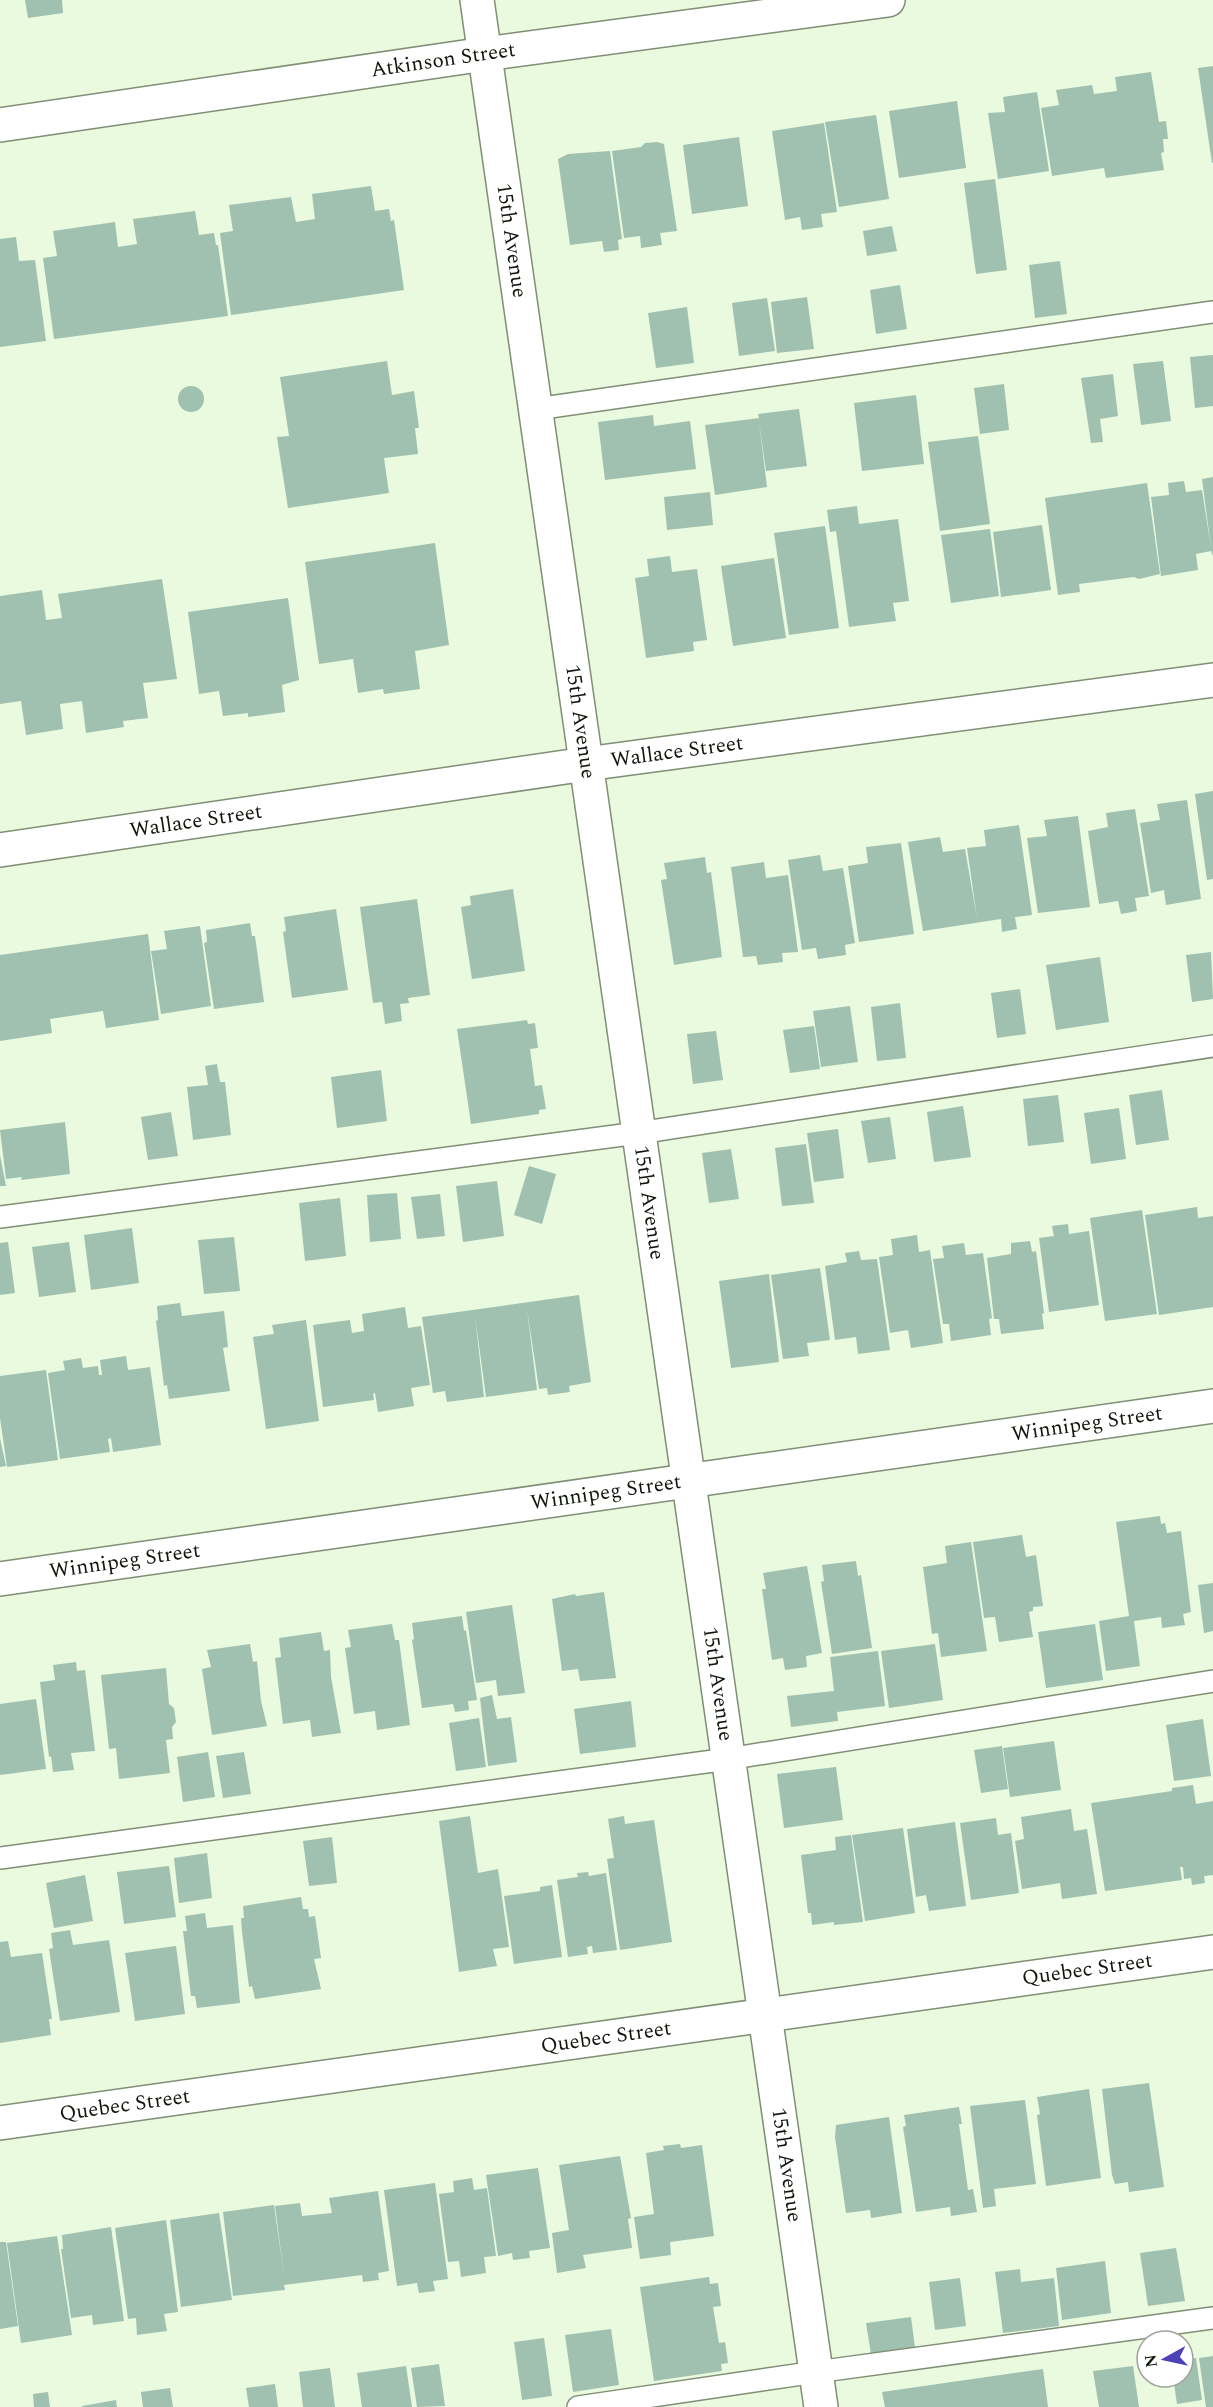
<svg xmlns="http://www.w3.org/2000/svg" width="1213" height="2407" font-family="Spectral,serif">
<rect width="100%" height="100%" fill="#e9fade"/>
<g fill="#a0c0b0">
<path d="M25,0H62L63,13L28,18Z"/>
<path d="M1213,66V163H1212L1198,68Z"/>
<path d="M1151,72L1159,122L1166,121L1168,139H1163L1164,152L1161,153L1164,170L1106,178L1104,168L1052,176L1041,108L1059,105L1056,90L1092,85L1094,94L1117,91L1115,77Z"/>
<path d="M1037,92L1049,171L998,179L988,113L1005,112L1003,97Z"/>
<path d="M957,101L966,168L899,178L889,111Z"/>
<path d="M876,115L889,199L839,207L825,122Z"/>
<path d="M824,123L837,212L821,214L823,227L802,230L800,217L785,220L772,131Z"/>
<path d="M739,137L748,206L692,214L683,145Z"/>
<path d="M657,142L664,144L677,231L660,233L662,245L641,248L640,236L624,238L612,151L641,147L645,143Z"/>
<path d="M610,151L622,239L618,240L619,250L604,252L602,241L570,245L558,159L568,154Z"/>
<path d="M995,179L1007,270L976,274L964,183Z"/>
<path d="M371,186L375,211L389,209L391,221L394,220L404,290L231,315L220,233L233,231L229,205L291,197L296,222L315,219L312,194Z"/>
<path d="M195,211L199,235L214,233L216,245H218L228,316L54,339L43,258L57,256L53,231L115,222L118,247L137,244L133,219Z"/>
<path d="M892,226L897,251L867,256L863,231Z"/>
<path d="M16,237L19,261L35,260L46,341L0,347V239Z"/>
<path d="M1060,261L1067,314L1035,318L1029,265Z"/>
<path d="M900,285L907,329L876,334L870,290Z"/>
<path d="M807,297L814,349L777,353L771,302Z"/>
<path d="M767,298L775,351L739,356L732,303Z"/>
<path d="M687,307L694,363L656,368L648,313Z"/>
<path d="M1213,355V406L1195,408L1190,357Z"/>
<path d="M387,361L392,395L414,391L419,428H415L418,454L384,458L389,493L288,508L277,437L289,436L280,377Z"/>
<path d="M1163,361L1171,421L1141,425L1133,364Z"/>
<path d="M1113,374L1118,416L1100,419L1103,442L1091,443L1081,378Z"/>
<path d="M1004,384L1009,430L980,434L974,388Z"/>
<circle cx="191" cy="399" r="13"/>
<path d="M916,395L924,464L862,471L854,403Z"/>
<path d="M799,409L807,466L766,471L759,422L767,487L715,495L705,425L759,418L758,414Z"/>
<path d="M653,415L654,426L690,421L696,469L605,480L598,422Z"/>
<path d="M978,436L990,524L940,531L928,442Z"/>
<path d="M1213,477V556L1211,551L1196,554L1198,570L1161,576L1151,497L1169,495L1168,483L1184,481L1186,492L1202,490L1211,548L1202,479Z"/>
<path d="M1147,483L1160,574L1139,579L1134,577L1079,584L1080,592L1058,595L1045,498Z"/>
<path d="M710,492L713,525L667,530L664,497Z"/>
<path d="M857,506L859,524L898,519L909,601L893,603L896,621L849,627L836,531L830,532L827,510Z"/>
<path d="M1042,525L1051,590L1001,597L993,532Z"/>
<path d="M825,526L839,628L789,635L774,533Z"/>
<path d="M990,529L999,596L951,603L941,535Z"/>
<path d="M435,543L449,645L415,651L420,689L384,694L383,689L358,693L353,659L319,664L305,562Z"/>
<path d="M670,556L672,572L697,569L707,640L693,642L694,651L646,658L635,578L649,576L647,559Z"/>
<path d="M774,558L786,638L733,646L721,566Z"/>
<path d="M162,579L177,679L143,683L148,718L123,721L124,727L86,733L82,701L60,704L63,729L26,735L21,701L0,704V596L42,590L46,620L62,618L58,594Z"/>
<path d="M288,598L299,680L282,685L285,712L248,717V713L223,716L219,691L199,694L188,612Z"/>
<path d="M1213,791V879L1207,880L1195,794Z"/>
<path d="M1187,800L1201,899L1166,905L1164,890L1151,893L1140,823L1160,820L1157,804Z"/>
<path d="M1135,809L1149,896L1135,898L1137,911L1121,914L1118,901L1099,904L1088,831L1108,827L1106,813Z"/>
<path d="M1078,816L1090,907L1038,913L1027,838L1047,836L1044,820Z"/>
<path d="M1019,825L1032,915L1015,917L1017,929L1002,932L1001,919L923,931L908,842L940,837L943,852L965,849L977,918L967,848L986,846L984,830Z"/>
<path d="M901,843L914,934L859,942L848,866L868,863L866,847Z"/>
<path d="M820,855L823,871L843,868L855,943L845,945L846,955L818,959L816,948L802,950L788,860Z"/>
<path d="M705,857L707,873L711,872L722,957L674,965L661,880L667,879L664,863Z"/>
<path d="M764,862L766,878L788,875L798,952L782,953L783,962L758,965L756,956L743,957L731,867Z"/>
<path d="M513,889L525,971L472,979L461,907L471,905L470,896Z"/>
<path d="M417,899L430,995L408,998L409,1003L400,1004L402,1021L385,1024L382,1002L373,1003L360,907Z"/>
<path d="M336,909L348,990L292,998L283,932L286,931L284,917Z"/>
<path d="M250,923L252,936H255L264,1002L214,1009L204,943L207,942L206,930Z"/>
<path d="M200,926L211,1006L161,1014L151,951L167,949L164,931Z"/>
<path d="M148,934L159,1020L106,1028L103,1011L50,1019L52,1033L0,1041V955Z"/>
<path d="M1211,952L1213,999L1192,1002L1186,955Z"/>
<path d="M1100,957L1109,1022L1056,1030L1046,965Z"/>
<path d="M1020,989L1026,1034L997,1038L991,993Z"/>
<path d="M900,1003L906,1058L877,1061L871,1007Z"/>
<path d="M850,1006L858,1062L821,1067L813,1011Z"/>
<path d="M527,1020L528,1024L535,1023L538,1048L530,1049L535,1086L542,1085L546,1109L539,1110V1114L471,1124L457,1029Z"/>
<path d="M814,1026L820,1069L790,1073L783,1030Z"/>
<path d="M716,1031L723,1080L693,1084L687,1034Z"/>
<path d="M217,1064L220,1082H225L231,1135L193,1140L187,1087L208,1085L205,1066Z"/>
<path d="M381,1070L387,1121L337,1128L331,1077Z"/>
<path d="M1162,1090L1169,1140L1136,1145L1129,1095Z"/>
<path d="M1058,1095L1064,1142L1028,1146L1023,1099Z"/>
<path d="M963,1106L971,1157L934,1162L927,1112Z"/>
<path d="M1119,1108L1126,1159L1091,1164L1084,1113Z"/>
<path d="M171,1112L178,1156L148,1160L141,1117Z"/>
<path d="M890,1117L896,1159L868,1163L861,1121Z"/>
<path d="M65,1122L70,1174L21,1180L22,1177L6,1179L0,1130Z"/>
<path d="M838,1129L844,1178L814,1182L807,1133Z"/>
<path d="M806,1144L814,1203L782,1206L775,1148Z"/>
<path d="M731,1149L739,1199L709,1203L702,1153Z"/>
<path d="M0,1155L6,1186H0Z"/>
<path d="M529,1166L556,1174L542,1224L514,1215Z"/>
<path d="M497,1181L504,1236L463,1242L456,1186Z"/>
<path d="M397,1193L401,1239L370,1242L367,1195Z"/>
<path d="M440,1194L445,1236L417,1239L411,1197Z"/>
<path d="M340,1198L346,1256L305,1261L299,1203Z"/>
<path d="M1197,1207L1198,1218L1213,1216V1307L1159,1315L1145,1215Z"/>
<path d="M1142,1210L1157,1314L1105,1321L1090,1218Z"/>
<path d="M1068,1224L1069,1234L1089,1231L1099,1305L1049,1312L1039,1238L1054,1236L1052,1226Z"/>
<path d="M132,1228L139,1283L91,1290L84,1235Z"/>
<path d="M917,1235L919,1252L930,1250L943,1343L911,1348L908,1330L890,1333L879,1257L893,1255L891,1239Z"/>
<path d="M234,1237L240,1291L204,1294L198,1240Z"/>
<path d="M1030,1241L1032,1252L1036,1251L1044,1313L1042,1314L1044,1329L1001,1334L999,1319H994L987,1258L1011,1254V1243Z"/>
<path d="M8,1242L15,1293L0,1295V1243Z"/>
<path d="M69,1242L76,1292L39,1297L32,1247Z"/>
<path d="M964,1243L966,1255L983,1253L992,1318L989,1319L991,1335L951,1341L949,1324H943L933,1259L944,1258L942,1246Z"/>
<path d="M859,1251L861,1260L877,1259L890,1350L858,1354L856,1337L835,1340L825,1266L847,1262L845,1253Z"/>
<path d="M820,1268L830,1340L807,1343L809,1356L783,1359L771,1275Z"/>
<path d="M769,1274L779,1362L731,1368L719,1281Z"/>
<path d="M579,1295L591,1382L569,1386L570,1392L548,1395L547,1388L539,1389L527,1309L537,1390L486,1397L475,1316L484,1397L447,1402L445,1391L433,1393L422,1317Z"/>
<path d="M180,1303L182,1316L224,1311L228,1347L223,1348L230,1391L169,1399L167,1385L164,1386L156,1321L158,1320L157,1306Z"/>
<path d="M405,1307L408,1328L421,1326L430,1385L411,1388L414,1406L378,1412L375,1393L373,1394L374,1400L323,1407L313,1325L350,1320L352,1333L364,1331L362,1314Z"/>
<path d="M306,1320L319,1421L266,1429L253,1337L274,1334L272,1325Z"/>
<path d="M126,1356L128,1370L150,1367L161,1445L113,1452L111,1438L108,1439L110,1452L60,1459L48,1373L65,1370L63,1361L81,1358L83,1368L98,1366L99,1375H102L100,1360Z"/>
<path d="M46,1370L58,1460L7,1467L0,1418V1376Z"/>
<path d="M0,1438L6,1466L0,1467Z"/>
<path d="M1160,1516L1161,1524L1165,1523L1167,1533L1181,1531L1191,1612L1183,1614L1185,1625L1162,1628L1161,1617L1134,1621L1140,1666L1106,1671L1099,1621L1129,1616L1116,1522Z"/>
<path d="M1022,1535L1026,1557L1036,1555L1043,1606L1033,1607V1611L1029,1612L1033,1637L999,1642L995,1617L984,1618L973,1542Z"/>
<path d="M971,1542L987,1651L941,1657L938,1633L932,1634L923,1567L947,1563L945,1546Z"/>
<path d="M856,1561L858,1576L861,1575L872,1648L832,1654L821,1582L824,1581L822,1565Z"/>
<path d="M807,1566L822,1653L806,1656L807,1667L785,1670L783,1658L772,1660L762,1589H766L763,1573Z"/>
<path d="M1213,1583V1631L1204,1633L1198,1585Z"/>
<path d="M604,1592L616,1678L580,1681L578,1669L562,1671L552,1599L575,1594L576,1596Z"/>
<path d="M512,1605L525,1693L498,1696L496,1680L476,1683L466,1612Z"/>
<path d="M462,1616L464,1631L466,1630L477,1700L468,1701L469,1710L455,1712L453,1704L422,1708L412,1640L414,1639L412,1623Z"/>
<path d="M392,1624L395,1640H399L410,1725L377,1730L375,1711L354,1714L345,1648L351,1647L348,1630Z"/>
<path d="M1095,1624L1103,1680L1046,1688L1038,1632Z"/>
<path d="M321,1632L324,1651L330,1650L331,1677L341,1733L312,1737L310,1720L283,1724L275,1658L281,1657L279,1638Z"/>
<path d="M250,1644L253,1662L257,1661L261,1701L267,1726L212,1735L202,1669L211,1667L207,1650Z"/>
<path d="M935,1644L943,1700L889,1708L881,1651Z"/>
<path d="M878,1651L885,1706L837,1712L838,1721L791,1727L787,1696L834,1691L830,1657Z"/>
<path d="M76,1662L77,1671L85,1670L95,1751L71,1753L74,1770L53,1772L51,1756L49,1757L40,1682L55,1680L53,1665Z"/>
<path d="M166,1668L169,1704L174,1708L176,1722L172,1727L173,1739L166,1740L170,1773L119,1779L116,1748L109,1749L101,1675Z"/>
<path d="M492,1695L497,1719L511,1717L517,1762L488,1766L480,1698Z"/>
<path d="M36,1699L46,1769L0,1775V1704Z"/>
<path d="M631,1701L636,1747L580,1754L574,1709Z"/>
<path d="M479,1718L486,1767L456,1771L449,1723Z"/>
<path d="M1203,1719L1211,1776L1174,1781L1166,1725Z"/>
<path d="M1054,1741L1061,1790L1010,1797L1003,1748Z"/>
<path d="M1002,1746L1008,1789L981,1793L974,1750Z"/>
<path d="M208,1752L215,1797L183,1802L177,1757Z"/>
<path d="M244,1752L251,1794L223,1798L216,1756Z"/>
<path d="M836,1767L843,1820L784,1828L777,1774Z"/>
<path d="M1193,1785L1196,1804L1213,1801V1875L1204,1876L1205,1883L1192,1885L1191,1878L1184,1879L1183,1867H1180L1182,1880L1105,1891L1091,1803L1172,1791V1788Z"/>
<path d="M1071,1809L1074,1831L1087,1829L1097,1894L1062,1899L1060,1883L1022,1889L1015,1841L1024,1839L1021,1817Z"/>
<path d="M470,1816L478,1873L498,1869L509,1947L493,1949L497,1966L459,1972L439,1821Z"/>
<path d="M624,1816L625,1824L654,1820L672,1942L620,1950L607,1859L614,1858L608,1819Z"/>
<path d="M996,1818L998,1835L1011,1833L1019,1893L971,1900L960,1823Z"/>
<path d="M955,1822L966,1906L929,1911L926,1895L916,1897L907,1829Z"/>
<path d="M903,1828L915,1913L865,1921L852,1835Z"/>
<path d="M851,1835L863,1922L834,1925V1922L812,1925L811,1913H808L801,1855L836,1850L835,1837Z"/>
<path d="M332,1837L337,1883L309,1886L303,1841Z"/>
<path d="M207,1853L212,1898L179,1903L174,1858Z"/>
<path d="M169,1866L176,1917L124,1924L117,1872Z"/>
<path d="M588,1872L589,1876L606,1873L617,1950L593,1953L592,1946L587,1947L588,1954L568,1957L557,1880L578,1877L577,1873Z"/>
<path d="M85,1875L93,1921L54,1928L46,1883Z"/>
<path d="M552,1885L562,1957L514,1964L504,1896L540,1891V1887Z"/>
<path d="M301,1897L303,1909H308L309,1917L315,1916L321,1958L314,1959L321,1989L255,1999L252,1986L249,1987L242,1932L241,1918H244L243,1906Z"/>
<path d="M205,1913L207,1928L233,1925L240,2003L197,2008L195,1996H191L183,1931H187L185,1916Z"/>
<path d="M70,1930L73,1945L109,1940L120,2012L60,2021L49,1949L53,1948L51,1933Z"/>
<path d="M8,1941L11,1957L42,1953L52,2019H49L51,2035L0,2043V1942Z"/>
<path d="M176,1946L185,2014L135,2021L125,1953Z"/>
<path d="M1149,2083L1164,2187L1129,2192L1128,2182L1115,2184L1112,2175L1102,2089Z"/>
<path d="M1089,2089L1101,2178L1046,2186L1037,2115L1040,2114L1037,2097Z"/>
<path d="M1025,2100L1036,2184L994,2189L996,2206L983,2208L970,2106Z"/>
<path d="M959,2107L962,2124H959L968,2190L973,2189L977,2212L951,2216L950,2207L916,2212L903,2127L906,2126L904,2115Z"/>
<path d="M889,2117L902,2213L871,2218L870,2210L846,2213L835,2137L836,2125Z"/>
<path d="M680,2144L681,2148L702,2145L714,2236L670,2242L671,2255L640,2259L634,2217L654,2214L646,2153L664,2150L663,2146Z"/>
<path d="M620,2156L631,2218L628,2219L632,2248L583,2255L586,2268L557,2273L552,2233L569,2230L559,2165Z"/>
<path d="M538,2168L550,2248L529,2251L530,2258L513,2260L512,2253L498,2256L486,2175Z"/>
<path d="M472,2178L474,2190L487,2188L496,2256L484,2257L486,2273L461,2277L459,2261L448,2262L439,2194L454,2192L453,2181Z"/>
<path d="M435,2183L448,2279L433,2281L435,2291L419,2293L417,2283L397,2286L384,2190Z"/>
<path d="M378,2191L389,2271L378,2273L379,2280L363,2282L362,2275L284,2285L285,2290L233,2296L223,2212L274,2205L284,2276L275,2206L300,2203L302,2216L332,2213L329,2198Z"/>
<path d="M219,2213L232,2300L181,2307L170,2220Z"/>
<path d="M166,2220L178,2312L164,2314L167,2331L137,2335L136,2318L128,2319L115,2228Z"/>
<path d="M111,2227L124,2321L93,2325L92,2315L71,2318L61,2249H63L62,2235Z"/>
<path d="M57,2236L72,2335L21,2343L7,2243Z"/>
<path d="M0,2242H6L18,2326L0,2329Z"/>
<path d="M1176,2248L1185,2301L1148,2306L1140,2253Z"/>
<path d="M1105,2261L1111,2313L1062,2320L1056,2268Z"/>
<path d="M1020,2269L1021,2282L1054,2278L1059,2326L1003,2333L995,2272Z"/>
<path d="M709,2277L710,2284L718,2283L721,2306L713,2307L719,2343L725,2342L728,2363L721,2364L722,2371L654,2381L640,2287Z"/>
<path d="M960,2278L966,2326L935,2330L929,2282Z"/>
<path d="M911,2317L915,2348L871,2354L866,2323Z"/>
<path d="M611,2329L619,2385L573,2392L565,2335Z"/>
<path d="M544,2338L552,2396L522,2400L514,2342Z"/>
<path d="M1213,2356V2407H1206L1199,2358Z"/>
<path d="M1196,2358L1202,2400L1177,2404L1173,2377H1183V2360Z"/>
<path d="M439,2364L445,2406L417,2407L411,2368Z"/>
<path d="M406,2366L412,2407H362L357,2373Z"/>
<path d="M1133,2366L1139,2407H1099L1093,2371Z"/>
<path d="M330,2368L335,2407H303L299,2372Z"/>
<path d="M1043,2369L1048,2407H885L882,2392Z"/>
<path d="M275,2384L278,2407H249L246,2388Z"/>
<path d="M170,2388L173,2407H143L141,2392Z"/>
<path d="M48,2392L50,2407H34L33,2394Z"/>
<path d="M116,2400L117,2407H82V2406Z"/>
</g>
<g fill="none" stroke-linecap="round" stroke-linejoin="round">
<g stroke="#7f8e75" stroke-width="24">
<g id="lane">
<path d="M536,409L1213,312"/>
<path d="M0,1217L638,1133L1213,1046"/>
<path d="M0,1858L728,1759L1213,1681"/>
<path d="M578,2407L816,2372L1213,2318"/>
</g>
</g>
<g stroke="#7f8e75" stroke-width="36">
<g id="street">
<path id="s1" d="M477,0L821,2407"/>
<path id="s2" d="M0,125L485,54L888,0"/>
<path id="s3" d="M0,850L586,764L1213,680"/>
<path id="s4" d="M0,2123L1213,1952"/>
</g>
</g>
<g stroke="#7f8e75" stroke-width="36">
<g id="secondary">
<path id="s5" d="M0,1579L1213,1406"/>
</g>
</g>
<use href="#lane" stroke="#fff" stroke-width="21"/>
<use href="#street" stroke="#fff" stroke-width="33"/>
<use href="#secondary" stroke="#fff" stroke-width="33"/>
</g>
<g text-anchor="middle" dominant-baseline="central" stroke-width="6" stroke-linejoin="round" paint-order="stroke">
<g font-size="21" fill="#10160c" stroke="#fff">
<text stroke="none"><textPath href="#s2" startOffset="448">Atkinson Street</textPath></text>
<text stroke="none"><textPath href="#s1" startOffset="243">15th Avenue</textPath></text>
<text stroke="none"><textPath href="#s1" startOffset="729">15th Avenue</textPath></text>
<text stroke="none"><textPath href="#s3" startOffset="684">Wallace Street</textPath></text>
<text stroke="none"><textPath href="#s3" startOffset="198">Wallace Street</textPath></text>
<text stroke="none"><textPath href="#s1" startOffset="1215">15th Avenue</textPath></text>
<text stroke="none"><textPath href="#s5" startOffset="1098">Winnipeg Street</textPath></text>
<text stroke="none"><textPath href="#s5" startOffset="612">Winnipeg Street</textPath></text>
<text stroke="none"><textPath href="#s5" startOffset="126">Winnipeg Street</textPath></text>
<text stroke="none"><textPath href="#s1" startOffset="1701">15th Avenue</textPath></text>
<text stroke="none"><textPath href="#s4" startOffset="1098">Quebec Street</textPath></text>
<text stroke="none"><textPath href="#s4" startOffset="612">Quebec Street</textPath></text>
<text stroke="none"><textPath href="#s4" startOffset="126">Quebec Street</textPath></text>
<text stroke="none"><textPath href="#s1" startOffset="2187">15th Avenue</textPath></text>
</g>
</g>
<g transform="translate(1165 2359) rotate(262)"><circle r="28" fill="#ffffff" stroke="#9fa29e" stroke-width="1.5"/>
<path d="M0-4.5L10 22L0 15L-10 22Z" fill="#4c42b8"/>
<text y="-9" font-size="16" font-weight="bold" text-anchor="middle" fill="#10160c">N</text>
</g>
</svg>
